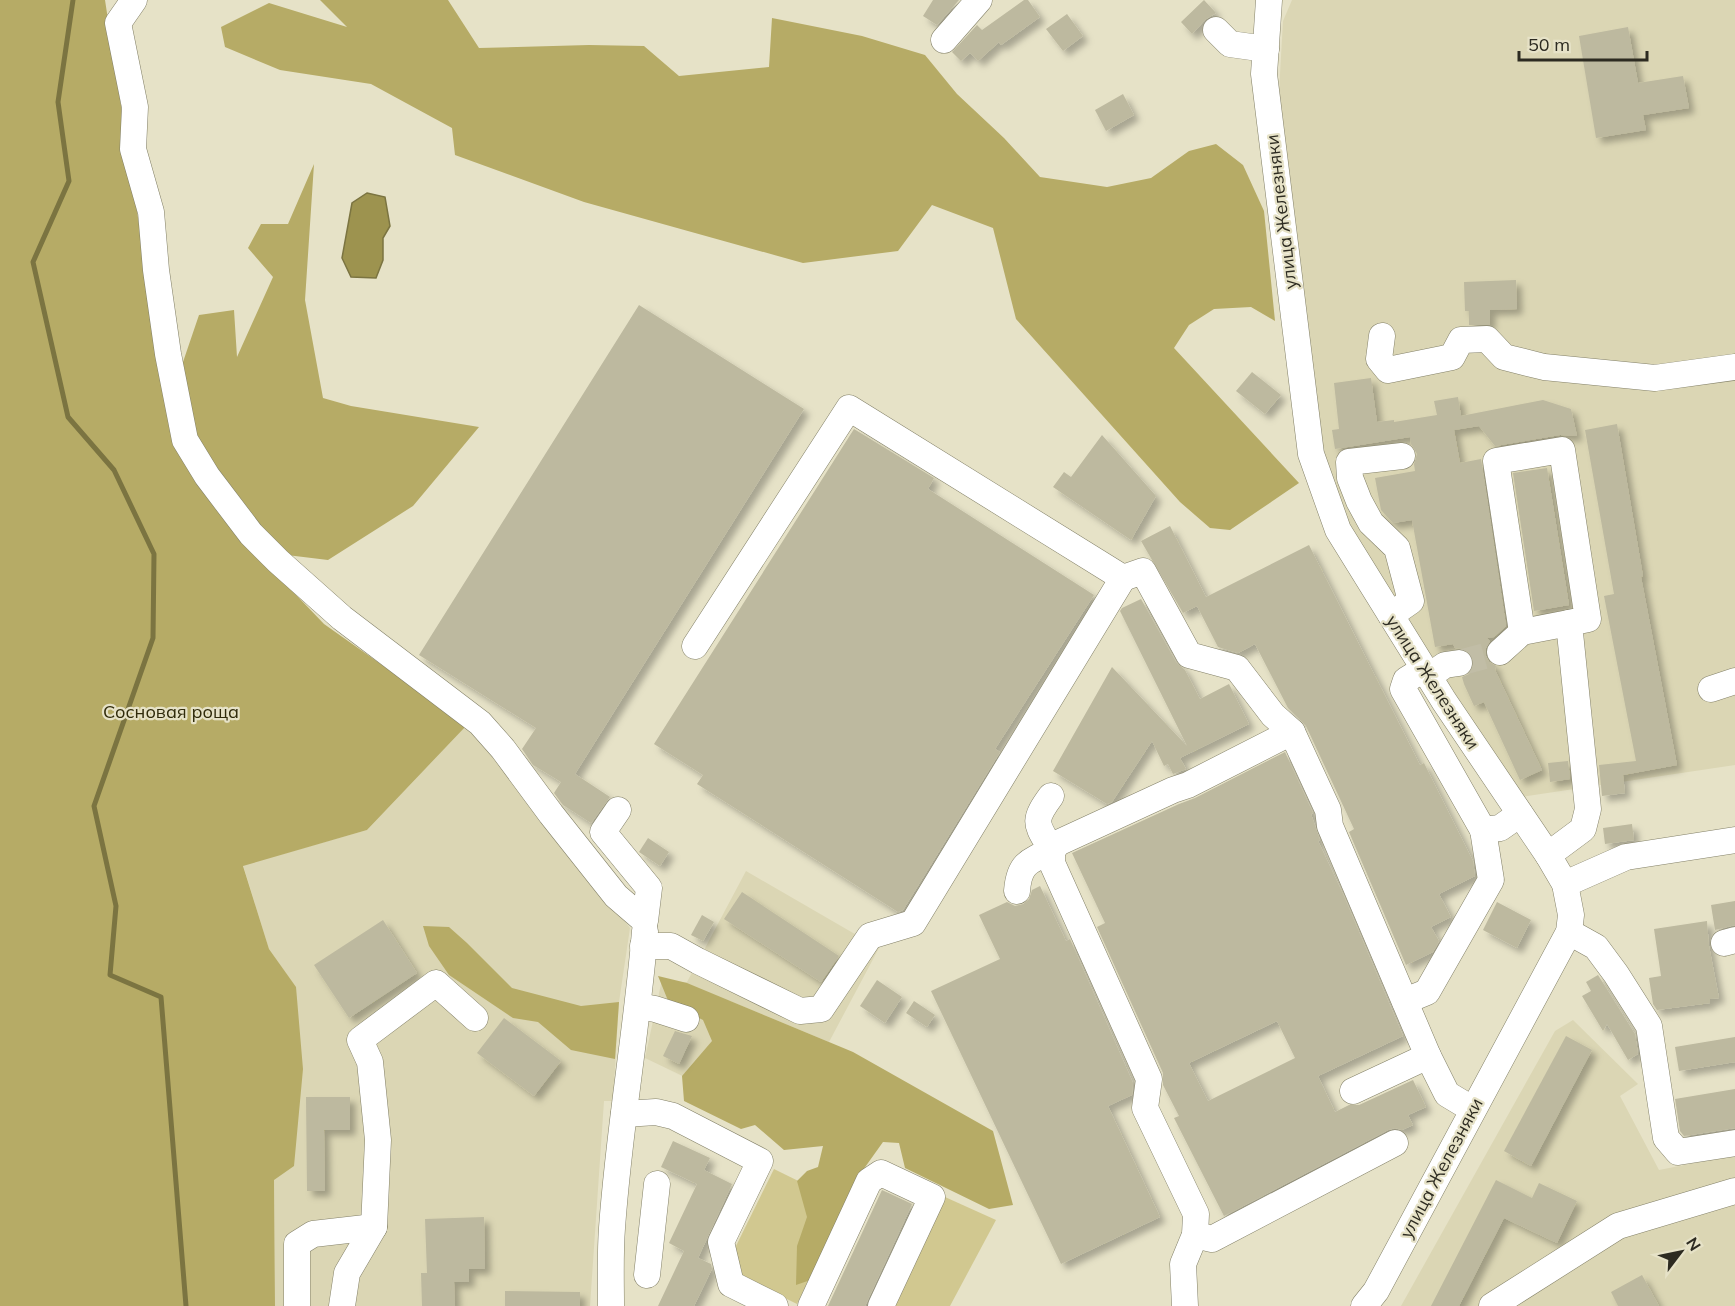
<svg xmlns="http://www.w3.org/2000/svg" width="1735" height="1306" font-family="Mulish,sans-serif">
<defs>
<filter id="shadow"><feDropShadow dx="5.5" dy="5.5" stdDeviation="3" flood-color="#0004"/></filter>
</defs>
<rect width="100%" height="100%" fill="#e6e2c7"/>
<g fill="#dbd6b4">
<path d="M1292,0H1735V765L1520,797L1349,525L1324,461L1316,419L1279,92L1283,21Z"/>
<path d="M467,725L485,738L630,928L619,1002L613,1101H604L590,1306H275L274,1179L296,988L269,949L243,865L367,830Z"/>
<path d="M746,871L879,948L829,1042L730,1001L695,1082L645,1058L661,984L687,982Z"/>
<path d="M1573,1020L1638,1084L1620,1096L1659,1170L1735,1155V1306H1401L1555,1031Z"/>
</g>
<g fill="#d1c890">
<path d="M774,1169L845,1204L797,1304L742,1277L735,1248Z"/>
<path d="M945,1197L996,1220L950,1306H894Z"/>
</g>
<g fill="#b6ab66">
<path d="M0,0H105L167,409L199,315L234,310L237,357L273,277L248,248L261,224H288L314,164L305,300L323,398L351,406L479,427L413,506L328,560L254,551L324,624L467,725L367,830L243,866L269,949L296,987L303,1069L294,1166L274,1180L275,1306H0Z"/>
<path d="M320,0H448L479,48L589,45L644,46L679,76L769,67L772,18L862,36L925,55L957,94L1004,138L1040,177L1107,187L1151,178L1189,151L1216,144L1243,165L1264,211L1275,321L1251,307L1214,309L1189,325L1174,348L1299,483L1230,530L1210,528L1180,502L1016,319L993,228L932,205L898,251L803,263L584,202L455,155L452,128L371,84L280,70L225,47L221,27L269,3L347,27Z"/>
<path d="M423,926L449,927L467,943L512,988L581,1006L619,1002L615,1059L571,1050L538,1022L513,1018L449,975L429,946Z"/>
<path d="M658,976L687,983L853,1052L993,1131L1013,1205L989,1209L905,1168L899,1143L883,1142L858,1177L819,1277L796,1285L797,1246L807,1217L797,1181L807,1171L818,1167L823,1146L784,1150L755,1125L741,1129L684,1101L682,1076L712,1041L703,1020L669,1003Z"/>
</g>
<path fill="#9d934f" stroke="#7b7441" stroke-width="1.5" d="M367,193L385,197L390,226L383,238V260L376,278L351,277L342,258L352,203Z"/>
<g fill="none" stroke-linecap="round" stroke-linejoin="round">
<path stroke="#7b7441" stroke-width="5" d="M73,0L58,102L69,181L33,262L68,417L114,470L154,554L153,638L94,806L116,906L110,975L161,997L186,1306"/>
</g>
<g fill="#bdb99f" fill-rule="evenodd" filter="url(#shadow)">
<path d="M933,0H959L937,25L923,16Z"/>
<path d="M1024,0H1028L1040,17L1001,45L999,42L978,61L970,53L961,61L952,52L977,25L982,30Z"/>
<path d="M1204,0L1216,13L1206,19L1192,34L1181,22Z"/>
<path d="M1067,14L1083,36L1063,51L1046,29Z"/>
<path d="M1628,27L1638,83L1683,76L1689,108L1643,115L1646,130L1596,138L1579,36Z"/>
<path d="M1123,94L1134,115L1106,131L1095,110Z"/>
<path d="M1516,280L1517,309L1490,310V325H1469V311H1465L1464,282Z"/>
<path d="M639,305L804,409L575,774L610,797L591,823L563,805L554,793L561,782L533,765L522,749L536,728L419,655Z"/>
<path d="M1252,372L1281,395L1265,414L1236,391Z"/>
<path d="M1371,378L1377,422L1394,420V422L1437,415L1434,401L1458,397L1461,416L1543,400L1571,409L1577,436L1560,435L1495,446L1479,426L1454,430L1460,463L1481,459L1506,626L1494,637L1487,638L1490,641L1486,648V656L1489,662L1496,666L1495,670L1542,770L1520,780L1484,702L1474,706L1464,684L1462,677L1469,674L1473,668L1474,661L1471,654L1464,649L1455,648L1453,644L1435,647L1412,520L1393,523L1381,510L1375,478L1415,471L1414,464L1417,454L1411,444L1410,437L1335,449L1332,430L1339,429L1334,383Z"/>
<path d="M1617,424L1643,576L1641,577L1677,765L1623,775L1625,793L1602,796L1599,765L1636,761L1604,596L1614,594L1585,430Z"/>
<path d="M854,429L934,478L928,489L1094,595L995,749L1000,752L903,910L898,912L697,784L703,775L654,744Z"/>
<path d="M1102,435L1156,496L1131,540L1053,487L1064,472L1071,477Z"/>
<path d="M1547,468L1569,605L1534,611L1513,473Z"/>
<path d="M1170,526L1206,597L1309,545L1420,765L1424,763L1473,861L1475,876L1439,894L1451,917L1431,927L1439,941L1433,952L1406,965L1349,832L1354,829L1306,726L1288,708L1255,644L1238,653L1218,647L1197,606L1183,613L1141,541Z"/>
<path d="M1141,599L1176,662L1185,670L1200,699L1229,684L1249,724L1180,758L1186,769L1173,774L1168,764L1164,766L1152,741L1112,802L1107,804L1053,771L1112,667L1187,746L1120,611L1122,608Z"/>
<path d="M1285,752L1313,813L1311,814L1320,840L1318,841L1343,894L1403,1036L1318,1076L1335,1112L1349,1105H1359L1413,1080L1426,1107L1408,1115L1413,1125L1402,1130L1395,1128L1388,1130L1224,1216L1174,1118L1179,1116L1163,1085V1073L1097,927L1105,923L1072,853L1179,804L1195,798ZM1277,1021L1295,1058L1208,1101L1189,1063Z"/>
<path d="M1568,761L1570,779L1550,782L1548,763Z"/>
<path d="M1632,824L1634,840L1605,844L1603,828Z"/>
<path d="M648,838L669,852L660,866L639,852Z"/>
<path d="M1040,886L1066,941L1070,939L1133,1083L1132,1095L1108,1106L1160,1217L1061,1264L931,991L1000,959L979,915L1007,902L1015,906L1023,904L1029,899L1032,890Z"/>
<path d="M742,892L839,956L821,982L724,919Z"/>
<path d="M1735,901V925L1715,930L1711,905Z"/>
<path d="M1497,902L1531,920L1517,948L1483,930Z"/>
<path d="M702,915L714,922L703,941L691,935Z"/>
<path d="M383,920L417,973L349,1018L314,965Z"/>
<path d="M1707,921L1709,946L1719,998L1710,999V1003L1657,1010L1653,1004L1649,978L1661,976L1654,929Z"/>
<path d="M1598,975L1635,1034L1638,1054L1628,1060L1607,1024L1603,1031L1582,996L1591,991L1586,982Z"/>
<path d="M877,980L902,997L885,1023L860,1006Z"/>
<path d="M914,1001L935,1015L927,1027L906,1013Z"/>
<path d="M504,1018L561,1061L534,1096L477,1053Z"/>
<path d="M675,1031L692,1036L679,1064L663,1056Z"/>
<path d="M1566,1036L1592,1050L1531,1166L1504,1151Z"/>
<path d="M1735,1037V1062L1679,1071L1675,1047Z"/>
<path d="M1735,1089V1128L1684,1136L1680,1131L1675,1099Z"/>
<path d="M306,1097H350V1130H324L325,1191H307Z"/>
<path d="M673,1141L710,1158L704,1170L732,1184L698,1258L711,1264L712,1269L694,1306H658L684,1251L669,1243L697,1184L661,1167Z"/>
<path d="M1496,1180L1532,1198L1539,1183L1577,1201L1557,1243L1504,1218L1459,1306H1431Z"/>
<path d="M882,1190L912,1204L865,1306H828Z"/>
<path d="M484,1217L485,1269H469V1282H454L455,1306H422L421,1273H427L425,1219Z"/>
<path d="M1642,1275L1659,1306H1618L1611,1292Z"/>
<path d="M505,1291L580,1292V1306H505Z"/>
</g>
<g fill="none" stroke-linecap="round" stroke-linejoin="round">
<path stroke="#c1bda6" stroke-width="26" stroke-dasharray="26 13" stroke-linecap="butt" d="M1459,663L1500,652"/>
<g stroke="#838068" stroke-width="27">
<g id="minor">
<path d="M134,0L118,23L135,107L133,149L151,212L156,270L168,354L185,440L207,476L251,534L278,561L342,618L480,723L503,749L551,814L616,896L645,921L649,888L603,832L618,810"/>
<path d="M1269,0L1264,74L1311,454L1338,530L1444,701L1548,855L1565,884L1571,915L1569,932L1376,1291L1364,1306"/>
<path d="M1216,30L1230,44L1266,49"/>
<path d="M944,40L979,0"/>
<path d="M1382,336L1379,359L1388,370L1452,357L1461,340L1487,339L1504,357L1544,367L1655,378L1735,367"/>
<path d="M1123,578L1143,571L1189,655L1237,668L1273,715L1292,732"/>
<path d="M1391,615L1411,601L1397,548L1371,523L1359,501L1350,478L1349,462L1402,456"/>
<path d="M1522,632L1496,461L1562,450L1588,619L1569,623L1588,809L1583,829L1548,855"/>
<path d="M1500,652L1522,632L1569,623"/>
<path d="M1424,669L1406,680L1403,689L1483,830L1500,828L1520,814"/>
<path d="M1429,676L1445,665L1459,663"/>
<path d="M1711,689L1735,681"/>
<path d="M1565,884L1626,857L1735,840"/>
<path d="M1017,891C1019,864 1028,861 1052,851C1037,824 1031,823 1051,796"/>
<path d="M1569,932L1596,947L1616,974L1649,1026L1666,1138L1678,1152L1735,1143"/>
<path d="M1724,943L1735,940"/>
<path d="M643,946H671L698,961L800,1011L821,1009L870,936L913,923L1123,578L849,408L695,646"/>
<path d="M1405,1001L1427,992L1491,880L1483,830"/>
<path d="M638,1006L655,1009L686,1019"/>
<path d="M1428,1056L1447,1094L1472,1109"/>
<path d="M624,1114L656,1112L673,1116L760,1161L721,1242L731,1284L775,1306"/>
<path d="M1195,1235L1212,1239L1395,1143"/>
<path d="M647,1275L657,1184"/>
<path d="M297,1306V1244L313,1234L374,1227"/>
<path d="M342,1306L347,1273L374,1227L378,1140L370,1062L360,1040L436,983L475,1018"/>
<path d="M611,1306C611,1280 610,1254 612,1228C619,1128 637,1030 645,931"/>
<path d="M811,1306L869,1181L881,1173L932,1197L881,1306"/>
<path d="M1185,1306L1183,1264L1195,1235L1196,1214L1145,1108L1149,1079L1052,863V851L1058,843L1173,790L1188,785L1292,732L1328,810L1330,826L1428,1056L1353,1091"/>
<path d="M1492,1306L1618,1226L1735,1191"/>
</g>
</g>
<use href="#minor" stroke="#fff" stroke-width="26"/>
</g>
<g text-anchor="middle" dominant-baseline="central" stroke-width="4.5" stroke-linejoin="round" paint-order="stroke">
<g font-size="18" fill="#2d2b21" stroke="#e6e2c7">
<text transform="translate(1281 212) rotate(-97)">улица Железняки</text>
<text transform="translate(1433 682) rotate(57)">улица Железняки</text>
<text transform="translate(1441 1168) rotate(-62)">улица Железняки</text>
</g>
<g font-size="18" fill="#302b0b" stroke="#e6e2c7">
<text x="171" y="711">Сосновая роща</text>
</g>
</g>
<g transform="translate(1681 1252) rotate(58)" stroke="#e6e2c7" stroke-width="4.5" paint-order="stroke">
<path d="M0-4.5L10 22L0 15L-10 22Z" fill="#2d2b21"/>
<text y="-9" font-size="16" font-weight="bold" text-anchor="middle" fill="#2d2b21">N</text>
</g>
<path d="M1519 51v9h128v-9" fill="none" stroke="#2d2b21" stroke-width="3"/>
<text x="1528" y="51" font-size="18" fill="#2d2b21" stroke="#e6e2c7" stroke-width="4.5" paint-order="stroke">50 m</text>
</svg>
